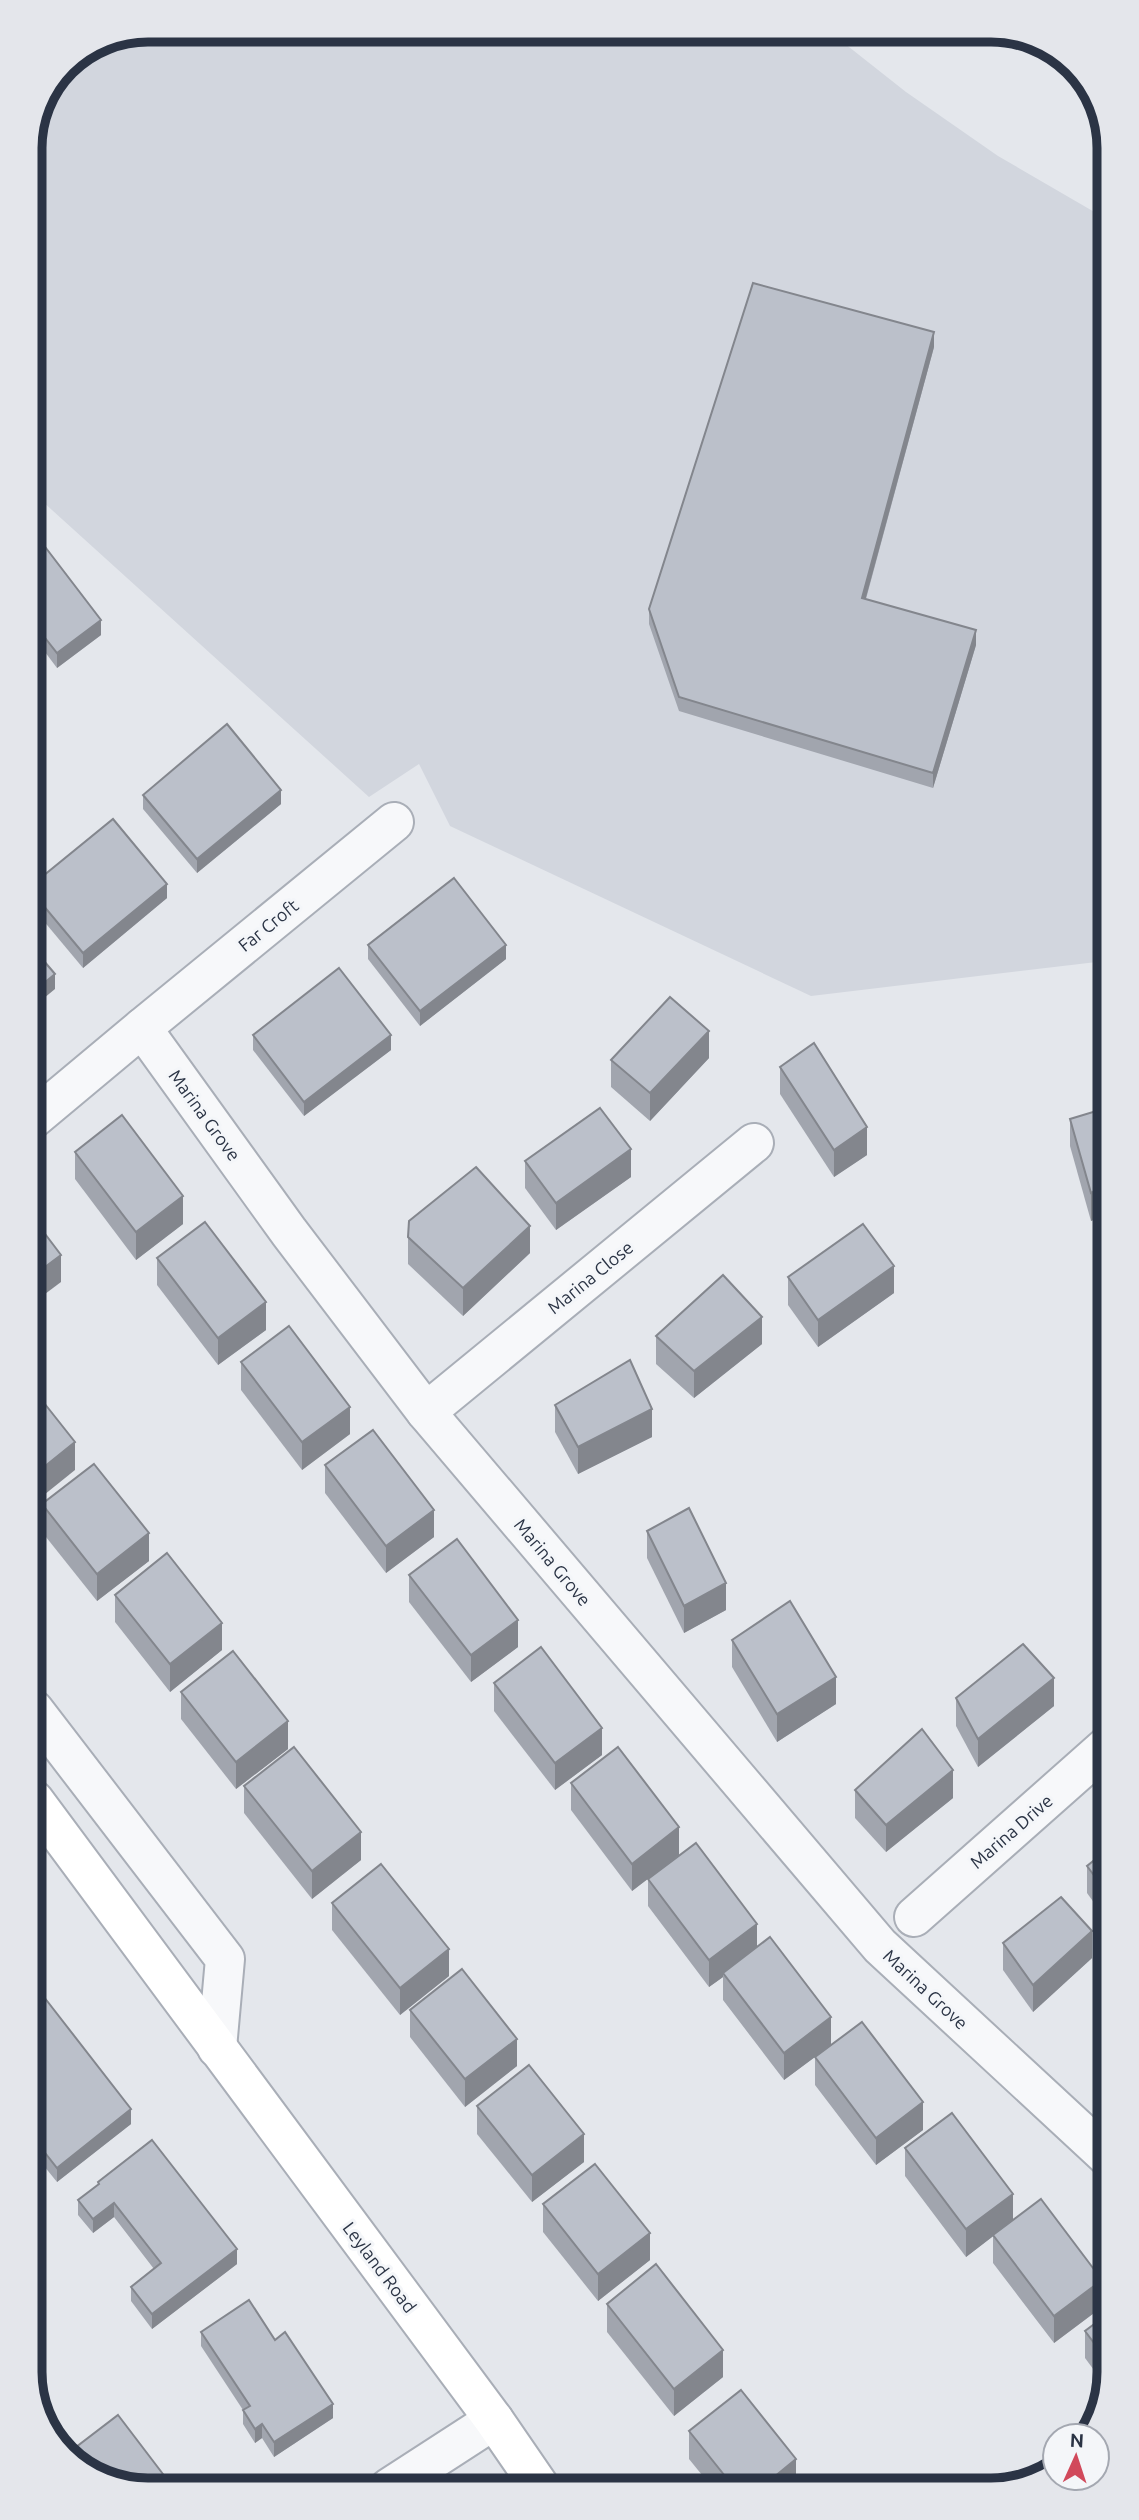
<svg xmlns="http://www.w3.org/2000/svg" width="1139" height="2520" font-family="Ubuntu,sans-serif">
<rect width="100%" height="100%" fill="#e4e7ec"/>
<path fill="#d2d6de" d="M830,32L906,92L998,156L1103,217L1105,961L811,996L450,826L419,764L369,797L31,491L30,140L65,64L103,39Z"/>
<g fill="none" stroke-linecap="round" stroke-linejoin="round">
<g stroke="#a9aeb7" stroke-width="42">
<g id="street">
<path d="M142,1028L394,822"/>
<path d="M33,1119L142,1028L289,1232L426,1412L880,1946L1109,2158"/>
<path d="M426,1412L754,1143"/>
<path d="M34,1710L225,1959L217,2048"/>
<path d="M914,1917L1107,1746"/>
<path d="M389,2488L494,2420"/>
</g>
</g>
<g stroke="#a9aeb7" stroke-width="42">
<path id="secondary" d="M34,1800L494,2420L540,2487"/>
</g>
<use href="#street" stroke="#f7f8fa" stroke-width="38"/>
<use href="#secondary" stroke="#fff" stroke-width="38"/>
</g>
<g fill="#a1a5ae">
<path d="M934,347L866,599L976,645L933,788L679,711L649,624V609Z"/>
<path d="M31,539L101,635L57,668L42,648Z"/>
<path d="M143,795L281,804L197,873L143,809Z"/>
<path d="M32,885L167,898L83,968L32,907Z"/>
<path d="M368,945L506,959L420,1026L368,959Z"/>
<path d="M253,1035L391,1050L304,1116L253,1050Z"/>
<path d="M709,1058L650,1121L611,1087V1060Z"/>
<path d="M780,1067L867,1155L834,1177L780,1094Z"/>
<path d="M1106,1108V1214L1091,1221L1070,1146V1119Z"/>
<path d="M75,1152L183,1224L136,1260L75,1179Z"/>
<path d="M525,1161L631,1177L556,1230L525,1188Z"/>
<path d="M408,1237L530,1253L463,1316L408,1264Z"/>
<path d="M157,1258L266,1330L218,1365L157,1285Z"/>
<path d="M788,1277L894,1293L818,1347L788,1305Z"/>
<path d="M656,1336L762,1344L694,1398L656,1364Z"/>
<path d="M241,1362L350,1434L302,1470L241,1390Z"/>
<path d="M555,1405L652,1437L578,1474L555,1432Z"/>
<path d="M325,1465L434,1537L386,1573L325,1493Z"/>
<path d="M42,1504L149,1561L97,1601L42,1532Z"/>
<path d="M647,1531L726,1610L684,1633L647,1558Z"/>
<path d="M409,1575L518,1647L471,1682L409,1602Z"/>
<path d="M115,1595L222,1650L170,1692L115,1622Z"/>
<path d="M732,1640L836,1704L777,1742L732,1667Z"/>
<path d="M494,1683L602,1755L555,1790L494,1711Z"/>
<path d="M181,1692L288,1749L236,1789L181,1719Z"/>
<path d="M956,1698L1054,1706L978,1767L956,1726Z"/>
<path d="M571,1783L679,1855L632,1891L571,1810Z"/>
<path d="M244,1786L361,1860L312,1899L244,1813Z"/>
<path d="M855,1790L953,1798L886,1852L855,1818Z"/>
<path d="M1108,1849V1922L1087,1893V1866Z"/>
<path d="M648,1879L757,1947L831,2045L923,2130L876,2165L815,2085V2057L784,2080L723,2000V1977L709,1987L648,1906Z"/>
<path d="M332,1903L449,1976L400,2015L332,1930Z"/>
<path d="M1003,1943L1092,1958L1033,2012L1003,1970Z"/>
<path d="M35,2004L131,2124L57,2182L35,2155Z"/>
<path d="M410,2010L517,2066L465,2107L410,2037Z"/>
<path d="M477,2106L584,2162L532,2202L477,2134Z"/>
<path d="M905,2148L1013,2220L1102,2307L1054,2343L993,2263V2236L966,2257L905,2176Z"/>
<path d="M98,2182L237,2264L152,2329L131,2301V2287L154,2269L114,2217L93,2233L78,2215V2200L98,2185Z"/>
<path d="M543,2204L650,2260L598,2301L543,2232Z"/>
<path d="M607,2304L723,2377L674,2416L607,2332Z"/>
<path d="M1109,2313V2373L1105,2385L1085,2358V2331Z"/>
<path d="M201,2332L275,2340L333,2418L274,2457L262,2438L255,2443L243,2424V2410L201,2346Z"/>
<path d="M689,2431L796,2485L711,2486L689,2459Z"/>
</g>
<g fill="#83868d">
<path d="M934,332V347L862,612V598Z"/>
<path d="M101,620V635L57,668V653Z"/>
<path d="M976,630V645L933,788V773Z"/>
<path d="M42,634V648L31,656V642Z"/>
<path d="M281,790V804L197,873V859Z"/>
<path d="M167,884V898L83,968V953Z"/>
<path d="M506,945V959L420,1026V1011Z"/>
<path d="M55,974V989L32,1008V993Z"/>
<path d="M709,1031V1058L650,1121V1093Z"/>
<path d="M391,1035V1050L304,1116V1102Z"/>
<path d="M867,1127V1155L834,1177V1150Z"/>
<path d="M631,1149V1177L556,1230V1203Z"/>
<path d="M1106,1186V1214L1091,1221V1193Z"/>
<path d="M183,1196V1224L136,1260V1232Z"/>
<path d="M530,1226V1253L463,1316V1288Z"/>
<path d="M61,1255V1282L33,1303V1276Z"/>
<path d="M894,1266V1293L818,1347V1320Z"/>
<path d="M266,1302V1330L218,1365V1338Z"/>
<path d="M762,1317V1344L694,1398V1371Z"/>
<path d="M350,1407V1434L302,1470V1442Z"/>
<path d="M652,1409V1437L578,1474V1447Z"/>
<path d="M75,1442V1470L34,1503V1475Z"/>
<path d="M434,1510V1537L386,1573V1546Z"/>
<path d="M149,1533V1561L97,1601V1574Z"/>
<path d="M726,1583V1610L684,1633V1606Z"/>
<path d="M518,1620V1647L471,1682V1655Z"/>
<path d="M222,1623V1650L170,1692V1664Z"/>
<path d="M836,1677V1704L777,1742V1714Z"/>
<path d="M1054,1678V1706L978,1767V1739Z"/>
<path d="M288,1721V1749L236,1789V1762Z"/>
<path d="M602,1728V1755L555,1790V1763Z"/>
<path d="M953,1770V1798L886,1852V1825Z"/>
<path d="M679,1827V1855L632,1891V1864Z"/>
<path d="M361,1832V1860L312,1899V1871Z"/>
<path d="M757,1924V1952L723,1973V1977L709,1987V1960Z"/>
<path d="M1092,1931V1958L1033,2012V1985Z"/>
<path d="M449,1949V1976L400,2015V1988Z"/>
<path d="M831,2017V2045L784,2080V2053Z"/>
<path d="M517,2039V2066L465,2107V2079Z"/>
<path d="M923,2102V2130L876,2165V2138Z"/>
<path d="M131,2109V2124L57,2182V2168Z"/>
<path d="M584,2134V2162L532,2202V2175Z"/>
<path d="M1013,2194V2221L966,2257V2229Z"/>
<path d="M114,2203V2217L93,2233V2219Z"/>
<path d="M650,2233V2260L598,2301V2274Z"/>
<path d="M237,2249V2264L152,2329V2314Z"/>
<path d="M1102,2280V2307L1054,2343V2316Z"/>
<path d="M723,2350V2377L674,2416V2389Z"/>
<path d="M333,2404V2418L274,2457V2442Z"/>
<path d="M262,2424V2438L255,2443V2429Z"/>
<path d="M796,2459V2485L763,2486Z"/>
<path d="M169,2482V2490H159Z"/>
</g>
<g fill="#bbc0ca" stroke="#83868d" stroke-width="2">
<path d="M753,283L934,332L862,598L976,630L933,773L679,697L649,609Z"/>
<path d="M36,535L101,620L57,653L42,634L31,642V539Z"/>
<path d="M227,724L281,790L197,859L143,795Z"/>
<path d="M113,819L167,884L83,953L32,892V885Z"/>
<path d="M454,878L506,945L420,1011L368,945Z"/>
<path d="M32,947L55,974L32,993Z"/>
<path d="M339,968L391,1035L304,1102L253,1035Z"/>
<path d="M670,997L709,1031L650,1093L611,1060Z"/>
<path d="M814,1043L867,1127L834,1150L780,1067Z"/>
<path d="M600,1108L631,1149L556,1203L525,1161Z"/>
<path d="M1106,1108V1186L1091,1193L1070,1119Z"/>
<path d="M122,1115L183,1196L136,1232L75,1152Z"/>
<path d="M476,1167L530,1226L463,1288L408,1237L409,1221Z"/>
<path d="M33,1218L61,1255L33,1276Z"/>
<path d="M205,1222L266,1302L218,1338L157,1258Z"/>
<path d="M863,1224L894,1266L818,1320L788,1277Z"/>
<path d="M723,1275L762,1317L694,1371L656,1336Z"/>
<path d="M289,1326L350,1407L302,1442L241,1362Z"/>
<path d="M630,1360L652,1409L578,1447L555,1405Z"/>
<path d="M33,1389L75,1442L34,1475Z"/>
<path d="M373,1430L434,1510L386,1546L325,1465Z"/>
<path d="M94,1464L149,1533L97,1574L42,1504Z"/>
<path d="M689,1508L726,1583L684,1606L647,1531Z"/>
<path d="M457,1539L518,1620L471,1655L409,1575Z"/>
<path d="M167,1553L222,1623L170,1664L115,1595Z"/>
<path d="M790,1601L836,1677L777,1714L732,1640Z"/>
<path d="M1023,1644L1054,1678L978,1739L956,1698Z"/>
<path d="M541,1647L602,1728L555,1763L494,1683Z"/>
<path d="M233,1651L288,1721L236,1762L181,1692Z"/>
<path d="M922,1729L953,1770L886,1825L855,1790Z"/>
<path d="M294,1747L361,1832L312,1871L244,1786Z"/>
<path d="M618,1747L679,1827L632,1864L571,1783Z"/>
<path d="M696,1843L757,1924L709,1960L648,1879Z"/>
<path d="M1108,1849V1894L1087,1866Z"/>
<path d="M381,1864L449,1949L400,1988L332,1903Z"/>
<path d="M1061,1897L1092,1931L1033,1985L1003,1943Z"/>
<path d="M770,1937L831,2017L784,2053L723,1973Z"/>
<path d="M462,1969L517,2039L465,2079L410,2010Z"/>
<path d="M44,1997L131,2109L57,2168L35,2140V2004Z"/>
<path d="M862,2022L923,2102L876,2138L815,2057Z"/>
<path d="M529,2065L584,2134L532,2175L477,2106Z"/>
<path d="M952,2113L1013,2194L966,2229L905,2148Z"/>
<path d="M152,2140L237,2249L152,2314L131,2287L161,2263L114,2203L93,2219L78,2200L99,2184L98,2182Z"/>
<path d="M595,2164L650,2233L598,2274L543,2204Z"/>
<path d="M1041,2199L1102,2280L1054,2316L993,2235Z"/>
<path d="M656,2264L723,2350L674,2389L607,2304Z"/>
<path d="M249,2300L275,2340L285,2332L333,2404L274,2442L262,2424L255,2429L243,2410L250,2406L201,2332Z"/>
<path d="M1109,2313V2363L1085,2331Z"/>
<path d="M741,2390L796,2459L763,2486H733L689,2431Z"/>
<path d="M118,2415L169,2482L159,2490H139L76,2466L67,2454Z"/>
</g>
<g text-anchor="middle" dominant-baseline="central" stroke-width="6" stroke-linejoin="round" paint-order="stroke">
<g font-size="18" fill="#2b3445" stroke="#f4f6f9">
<text transform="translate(268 925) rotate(-39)">Far Croft</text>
<text transform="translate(205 1115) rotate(54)">Marina Grove</text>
<text transform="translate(590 1277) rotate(-39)">Marina Close</text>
<text transform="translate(553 1562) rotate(50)">Marina Grove</text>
<text transform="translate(1011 1831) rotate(-41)">Marina Drive</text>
<text transform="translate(926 1989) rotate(43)">Marina Grove</text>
<text transform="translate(380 2267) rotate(53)">Leyland Road</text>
</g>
</g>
<path d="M0 0H1139V2520H0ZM148 42H991A106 106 0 0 1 1097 148V2372A106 106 0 0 1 991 2478H148A106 106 0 0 1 42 2372V148A106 106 0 0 1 148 42Z" fill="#e4e6eb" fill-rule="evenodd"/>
<path fill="none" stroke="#2b3445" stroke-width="9" d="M148 42H991A106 106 0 0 1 1097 148V2372A106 106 0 0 1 991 2478H148A106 106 0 0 1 42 2372V148A106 106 0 0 1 148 42Z"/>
<g transform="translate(1076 2457) rotate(3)"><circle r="33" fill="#f4f6f9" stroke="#a4a8b1" stroke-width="2"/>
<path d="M0-5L12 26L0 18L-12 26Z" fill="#d1495b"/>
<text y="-10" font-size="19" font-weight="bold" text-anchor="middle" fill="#2b3445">N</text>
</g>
</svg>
